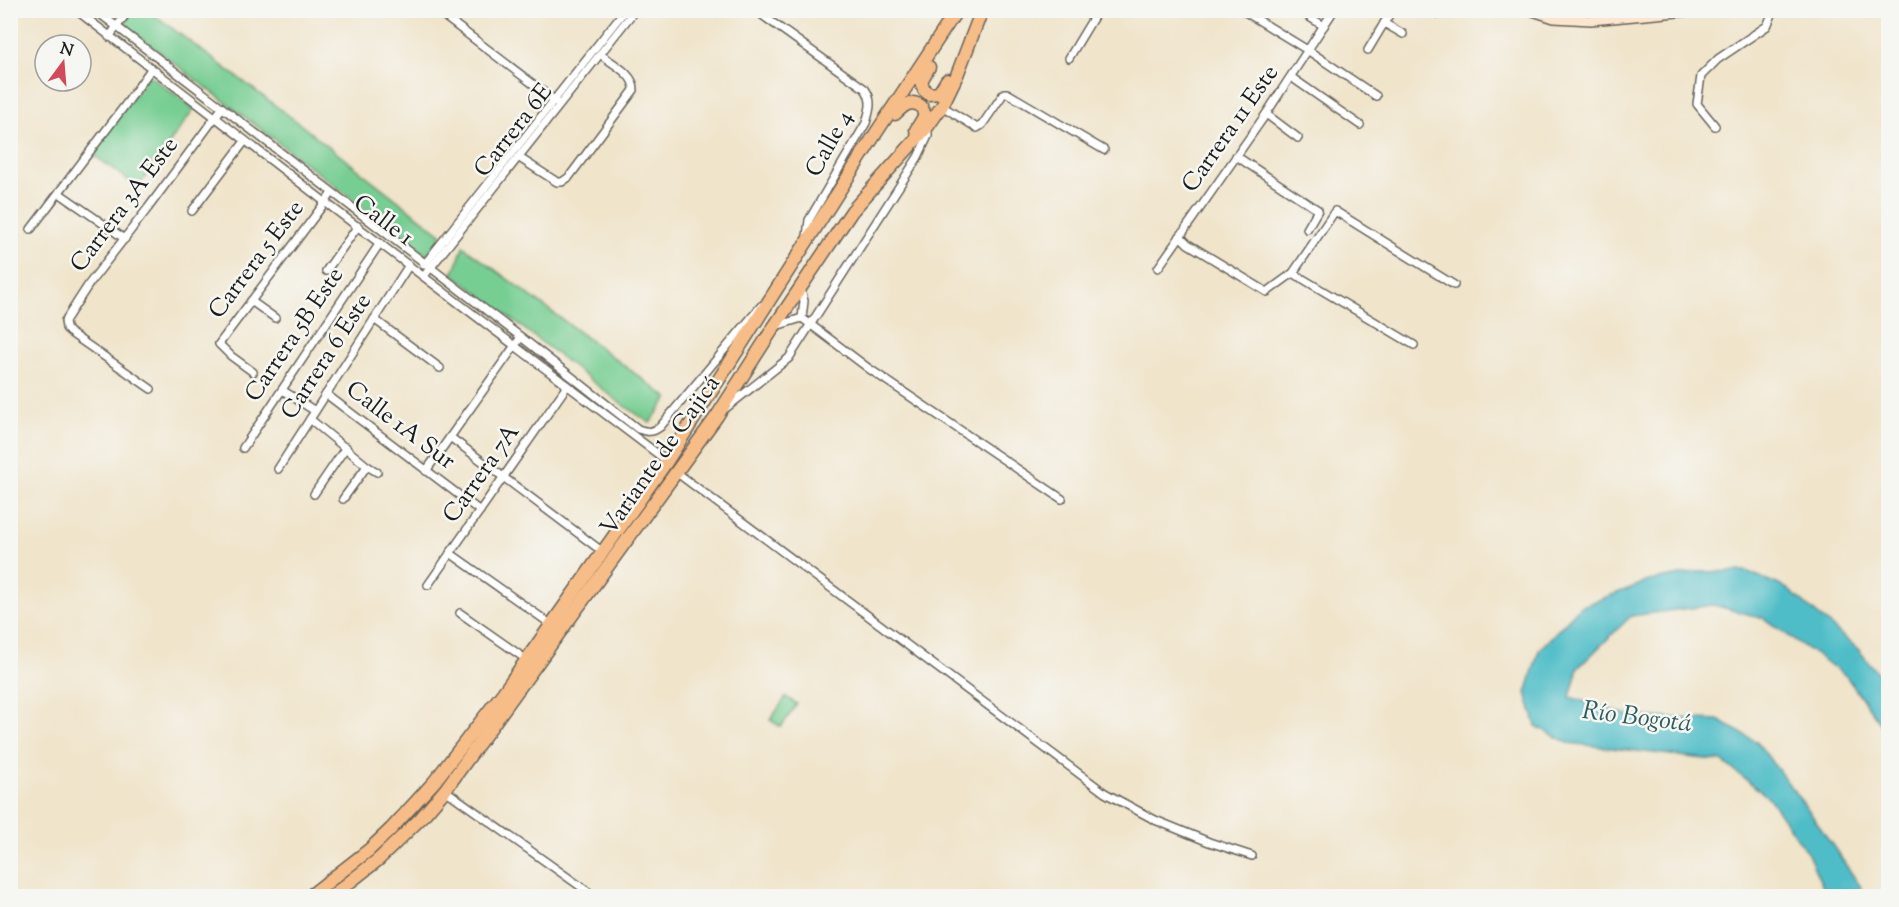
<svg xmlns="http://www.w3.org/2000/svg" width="1899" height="907" font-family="'Sorts Mill Goudy',serif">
<rect width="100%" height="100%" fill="#f6f6f2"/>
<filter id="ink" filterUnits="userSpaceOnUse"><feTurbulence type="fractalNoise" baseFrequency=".0167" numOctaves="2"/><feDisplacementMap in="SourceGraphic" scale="12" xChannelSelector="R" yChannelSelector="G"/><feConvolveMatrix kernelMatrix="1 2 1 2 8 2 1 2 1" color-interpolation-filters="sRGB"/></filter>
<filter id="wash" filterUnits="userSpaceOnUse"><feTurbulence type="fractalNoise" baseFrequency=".008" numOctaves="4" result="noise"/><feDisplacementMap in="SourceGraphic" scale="24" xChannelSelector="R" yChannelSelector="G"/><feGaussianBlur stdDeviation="1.35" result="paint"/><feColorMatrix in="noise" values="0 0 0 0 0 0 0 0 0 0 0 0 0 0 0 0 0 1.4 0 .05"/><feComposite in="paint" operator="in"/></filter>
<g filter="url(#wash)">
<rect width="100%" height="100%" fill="#f0e4ca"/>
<g fill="#77ce93" stroke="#4a7558" stroke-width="1.5">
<path d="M134,11H149L292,118L442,235L427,256L123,24Z"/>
<path d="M149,75L194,109L138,187L91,153Z"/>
<path d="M463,246L668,398L650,423L619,402L452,273L457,265Z"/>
<path d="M786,697L797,704L781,727L770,720Z"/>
</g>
<path fill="#4fbdc7" stroke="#366c72" stroke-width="1.5" d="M1746,571L1786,588L1858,649L1888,686V734L1846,676L1763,618L1713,605L1631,616L1578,668L1570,697L1630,716L1718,720L1757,742L1809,811L1861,887L1863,896H1827L1807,852L1769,798L1722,761L1568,743L1536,726L1526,693L1539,650L1580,607L1649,581L1696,572Z"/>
</g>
<g filter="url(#ink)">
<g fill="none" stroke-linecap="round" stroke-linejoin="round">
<g stroke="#666259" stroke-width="10">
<g id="street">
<path d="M76,10L325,202L667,461"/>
<path d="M95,10L521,337L638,429C647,432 652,433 660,427L761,306"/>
<path d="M436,10L558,103"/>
<path d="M755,10L865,89C873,100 870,110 866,123L809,220L807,236"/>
<path d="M934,10L950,21"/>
<path d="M1242,10L1309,51L1376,96"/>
<path d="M1298,10L1324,26"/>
<path d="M1438,14L1440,10"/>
<path d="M1384,23L1403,34"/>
<path d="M109,37L129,10"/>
<path d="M1368,50L1392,10"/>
<path d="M1069,58L1098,10"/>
<path d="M1291,77L1360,125"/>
<path d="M942,106L977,128L982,125L1004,93H1007L1104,150"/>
<path d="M1266,114L1298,138"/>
<path d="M1715,126L1697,104L1701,76L1718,59L1767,26L1774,10"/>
<path d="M1236,156L1318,210L1307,229"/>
<path d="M518,157L557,182H562L569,177L634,90C635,74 611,63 600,54"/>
<path d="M59,193L125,239"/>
<path d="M192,211L245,141"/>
<path d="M31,229L129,100L151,69"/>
<path d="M1180,236L1188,244L1267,292L1293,273L1335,211L1454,285"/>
<path d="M424,265L625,10"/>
<path d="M1158,268L1266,114L1334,10"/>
<path d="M326,271L358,226"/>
<path d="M1293,273L1414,345"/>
<path d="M424,276L635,10"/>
<path d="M801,288L804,301L802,318"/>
<path d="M251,301L275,318"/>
<path d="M802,318L868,368L1062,499"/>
<path d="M374,319L440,368"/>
<path d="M776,326L802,318"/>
<path d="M253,372L231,356L219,344L332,193"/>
<path d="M151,389L69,332L66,328L65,321L89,284L148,208L222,108"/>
<path d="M282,390L315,411"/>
<path d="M326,394L480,511"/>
<path d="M726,408L789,358L918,157L928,136V126"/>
<path d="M310,419L367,466L377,472"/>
<path d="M450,437L603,552"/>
<path d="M243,448L380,243"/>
<path d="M278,469L409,265"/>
<path d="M426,471L521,337"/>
<path d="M676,472L1105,793L1155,820L1209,842L1252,856"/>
<path d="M314,494L346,447"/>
<path d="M343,499L367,466"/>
<path d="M450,553L552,625"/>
<path d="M428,585L567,386"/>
<path d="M460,613L527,660"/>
<path d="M445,790L594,896"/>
</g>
</g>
<g stroke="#666259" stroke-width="12">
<path id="secondary" d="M1530,10L1554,18L1591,20L1699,10"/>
</g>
<g stroke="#666259" stroke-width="15">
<g id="highway">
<path d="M929,67L921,81L924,90L929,94L939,93L947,80"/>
<path d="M895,114C903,106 910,99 921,106L925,115L916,130"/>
<path d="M310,896L369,850L391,829L434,782L503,693L667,461L876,133L957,10"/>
<path d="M332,896L379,859L421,818L445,790L717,416L774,327L852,211L928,126L942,106L957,75L982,10"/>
</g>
</g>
<use href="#street" stroke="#fff" stroke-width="7"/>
<use href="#secondary" stroke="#fce5cf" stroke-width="9"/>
<use href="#highway" stroke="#f7bd88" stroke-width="12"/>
</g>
</g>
<g text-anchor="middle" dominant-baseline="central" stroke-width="5" stroke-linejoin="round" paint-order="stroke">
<g font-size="24" fill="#1c1c1c" stroke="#f6f6f2">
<text transform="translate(1231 129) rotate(-55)">Carrera 11 Este</text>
<text transform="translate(514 131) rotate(-52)">Carrera 6E</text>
<text transform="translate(830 144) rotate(-61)">Calle 4</text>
<text transform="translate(125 205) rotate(-53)">Carrera 3A Este</text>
<text transform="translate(383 221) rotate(37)">Calle 1</text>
<text transform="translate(257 260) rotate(-53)">Carrera 5 Este</text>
<text transform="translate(295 335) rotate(-56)">Carrera 5B Este</text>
<text transform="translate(327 357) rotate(-57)">Carrera 6 Este</text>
<text transform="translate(400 426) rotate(37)">Calle 1A Sur</text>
<text transform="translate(661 456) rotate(-55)">Variante de Cajicá</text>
<text transform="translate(482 474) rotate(-55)">Carrera 7A</text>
</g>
<g font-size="26" font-style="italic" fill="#305c60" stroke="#f6f6f2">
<text transform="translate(1637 718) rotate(7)">Río Bogotá</text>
</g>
</g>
<rect width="1899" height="907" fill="none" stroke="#f6f6f2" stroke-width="36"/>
<g transform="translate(63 63) rotate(16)"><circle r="28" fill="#f6f6f2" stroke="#9f9f9c" stroke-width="1.5"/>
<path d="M0-4.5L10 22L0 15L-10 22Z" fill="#d1495b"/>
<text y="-9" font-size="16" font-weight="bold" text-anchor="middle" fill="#1c1c1c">N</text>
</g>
</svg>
